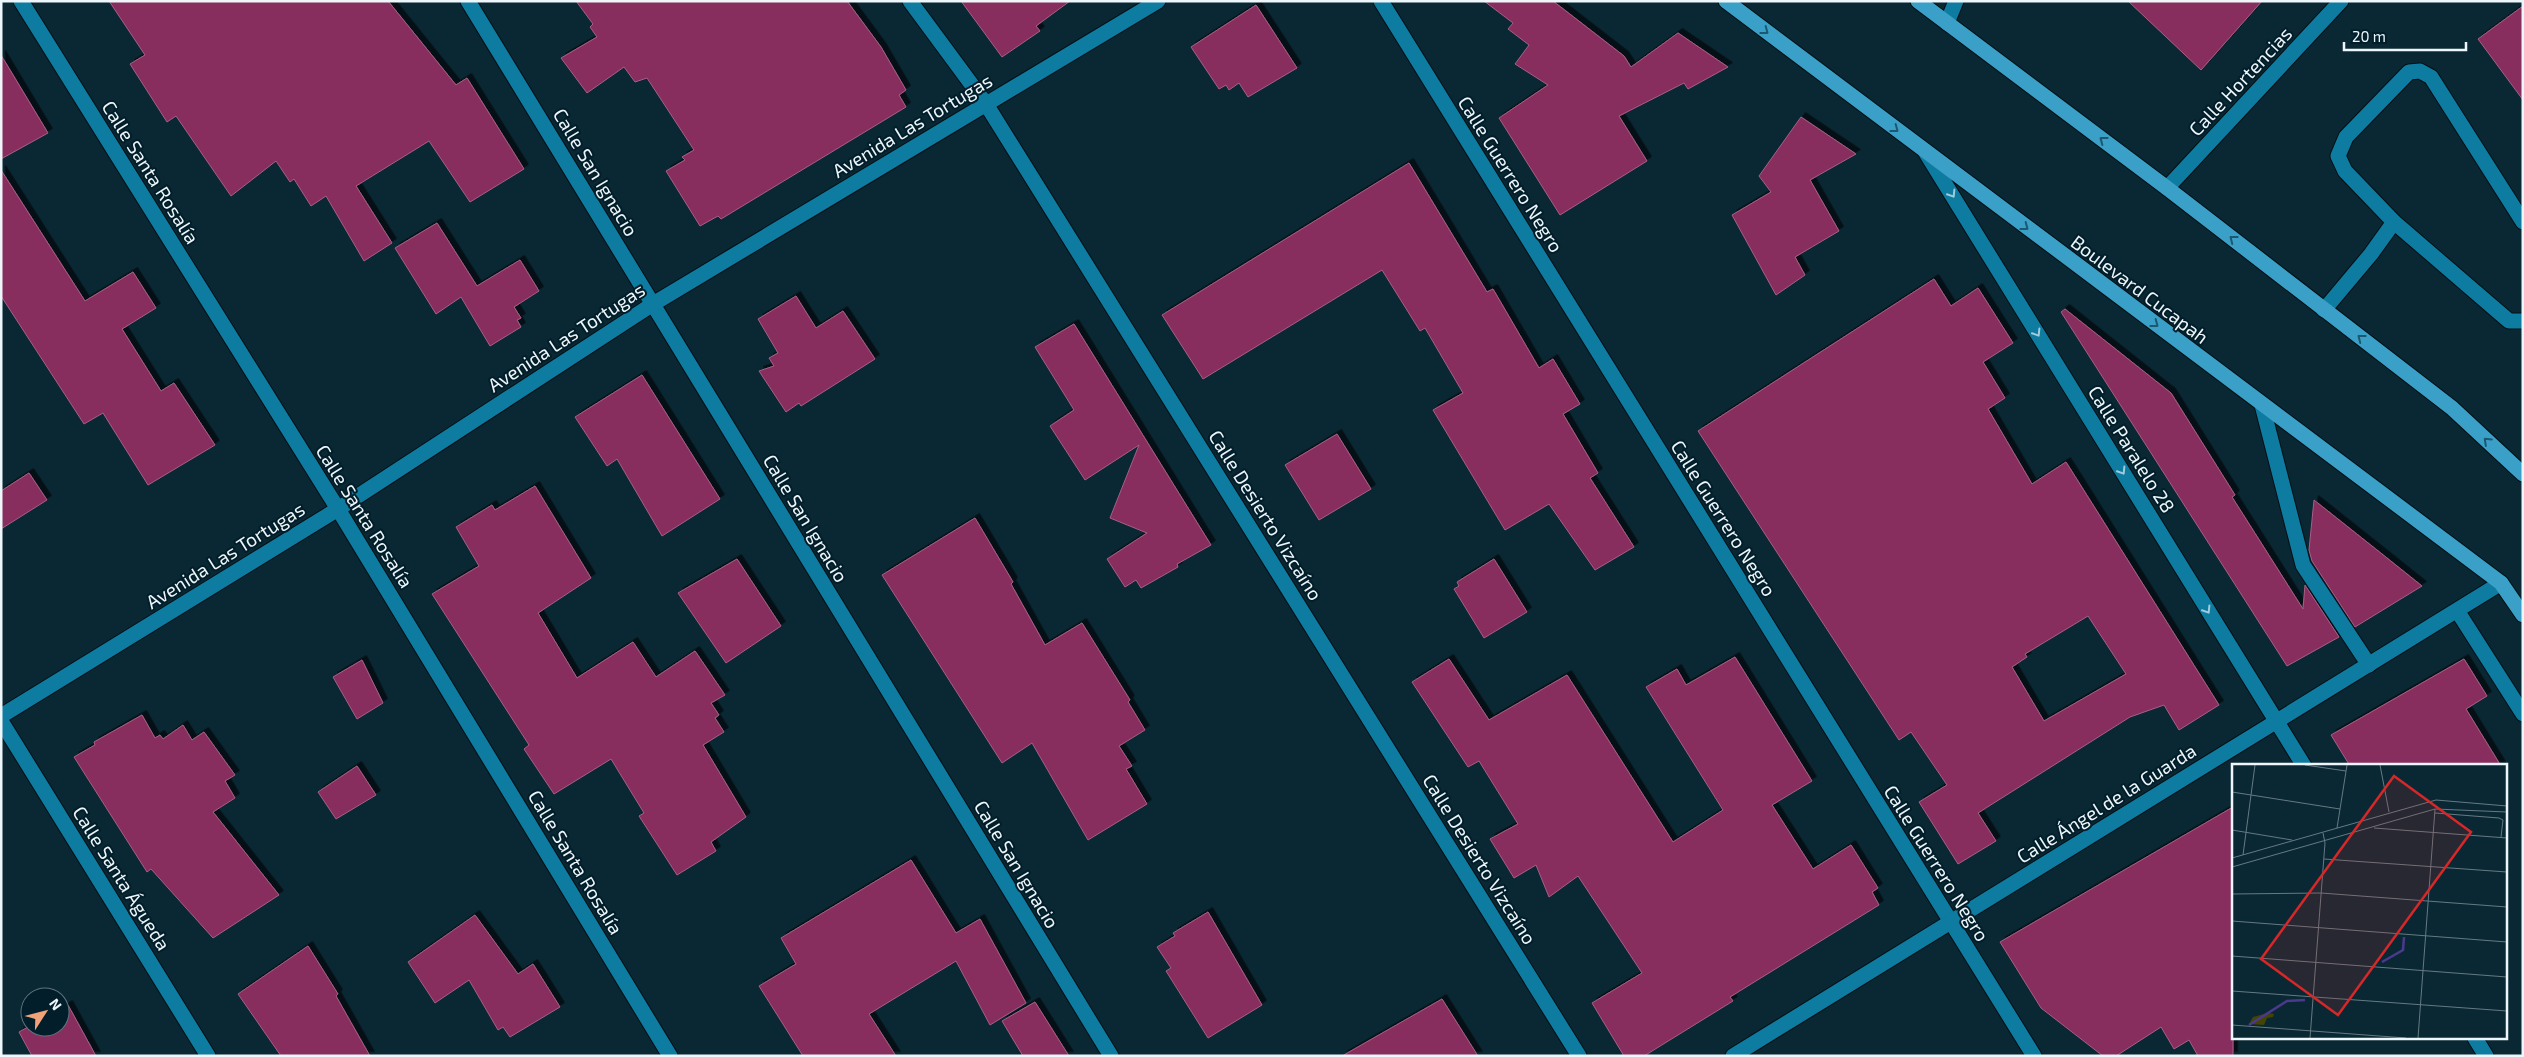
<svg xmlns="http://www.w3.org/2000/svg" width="2524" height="1057" font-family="'Exo 2',sans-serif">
<defs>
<filter id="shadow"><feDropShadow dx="4.5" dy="-4.5" stdDeviation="0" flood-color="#0009"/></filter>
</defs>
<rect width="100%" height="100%" fill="#0a2834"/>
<g fill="#882d5f" stroke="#a85f84" fill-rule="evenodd" filter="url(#shadow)">
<path d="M109,1H388L456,85L467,78L524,169L470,202L429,141L356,186L392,243L364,261L326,196L311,206L294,179L290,182L276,161L231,196L176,116L167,122L130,64L145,55Z"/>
<path d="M576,1H847L881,47L906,90L899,95L906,107L721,219L718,216L700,226L666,171L685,160L682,157L694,150L647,78L635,82L624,67L587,93L561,58L597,37L590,27L593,24Z"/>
<path d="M961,1H1070L1036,26L1040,31L1002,57Z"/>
<path d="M1484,1H1553L1624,56L1631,67L1678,33L1728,67L1688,89L1684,83L1619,116L1647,161L1560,215L1499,118L1548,85L1515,64L1529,45L1508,29L1513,23Z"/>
<path d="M2128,1H2262L2201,70Z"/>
<path d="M1256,5L1297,68L1248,97L1239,83L1229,90L1226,85L1219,89L1191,47Z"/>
<path d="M2523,6V100L2478,39Z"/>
<path d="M1,55L48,133L1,159Z"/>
<path d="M1801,117L1856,154L1810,180L1839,231L1795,257L1805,275L1776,295L1732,215L1771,192L1759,176Z"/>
<path d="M1409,163L1487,292L1493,289L1539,368L1553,359L1580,404L1563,414L1598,473L1590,478L1634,547L1595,570L1549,504L1505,530L1433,410L1463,393L1425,328L1420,331L1382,270L1203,379L1162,315Z"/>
<path d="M1,170L85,301L133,272L156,308L122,329L161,391L174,383L215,445L148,485L103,413L84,424L1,296Z"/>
<path d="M437,223L477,286L520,260L539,291L514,307L521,318L517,320L521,327L490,346L461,297L436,314L395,248Z"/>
<path d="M1934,279L1951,306L1978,288L2013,343L1983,362L2005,398L1988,409L2032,484L2066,462L2219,705L2179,730L2164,705L2130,717L1978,813L1996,841L1958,864L1919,802L1947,785L1911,732L1899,740L1698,431ZM2088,616L2126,674L2044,721L2012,667L2027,657L2025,654Z"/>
<path d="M796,296L816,328L843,311L875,359L801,406L799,403L786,412L759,371L774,366L769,358L778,353L758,319Z"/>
<path d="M2065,309L2171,393L2235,495L2232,497L2303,609L2305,585L2339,637L2287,666L2061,312Z"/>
<path d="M1074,324L1211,545L1177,564L1178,567L1141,588L1136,580L1125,587L1107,559L1147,533L1110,518L1139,445L1085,480L1050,426L1074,410L1035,347Z"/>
<path d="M642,375L720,499L662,536L617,459L607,466L575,417Z"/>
<path d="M1337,434L1371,489L1319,520L1285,465Z"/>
<path d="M29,473L47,500L1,529V491Z"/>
<path d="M535,486L591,578L538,613L577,678L633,642L656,677L695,651L725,695L711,703L719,715L715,718L724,732L703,745L746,817L711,842L716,851L677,875L639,816L644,813L611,759L554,794L524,749L529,745L432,594L479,566L456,527L492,505L495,510Z"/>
<path d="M2314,500L2382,554L2422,586L2355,627L2312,561L2309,550Z"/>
<path d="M975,518L1013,582L1011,584L1045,645L1082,623L1130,700L1128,702L1145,730L1119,746L1132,766L1126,769L1147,804L1088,840L1032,743L1002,763L882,575Z"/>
<path d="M737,559L781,626L726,663L678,593Z"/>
<path d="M1494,559L1527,612L1484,638L1454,589L1459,586L1457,582Z"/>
<path d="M1735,657L1812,781L1772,805L1813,869L1851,845L1878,888L1872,892L1879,905L1730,997L1733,1001L1644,1056H1624L1592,1003L1642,973L1578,876L1549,897L1536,865L1514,878L1490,839L1518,824L1479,761L1468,767L1412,682L1449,659L1489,720L1567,675L1673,842L1723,810L1646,687L1677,669L1686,685Z"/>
<path d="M2464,659L2487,696L2466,709L2501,766H2350L2331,735Z"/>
<path d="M362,660L383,703L357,719L333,677Z"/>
<path d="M142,715L155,738L160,735L163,739L183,725L192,740L204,732L235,775L225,781L235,798L213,812L279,895L213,938L151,869L147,872L74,757L95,745L94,742Z"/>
<path d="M357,766L376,795L336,819L318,792Z"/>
<path d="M2233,807V1056H2198L2189,1040L2174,1049L2161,1027L2116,1056H2103L2041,1008L2000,942Z"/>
<path d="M911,860L956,933L980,919L1026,1003L990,1025L956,961L869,1014L896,1056H803L759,986L796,964L781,938Z"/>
<path d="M1208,912L1262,1005L1208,1038L1166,971L1171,968L1157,947L1175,936L1173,933Z"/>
<path d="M475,915L518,974L533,964L560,1007L510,1037L503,1027L498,1030L469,980L435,1003L408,962Z"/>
<path d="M308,946L338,994L336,996L370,1056H281L238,994Z"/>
<path d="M1442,999L1478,1056H1342Z"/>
<path d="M1035,1002L1069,1056H1023L1002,1021Z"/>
<path d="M68,1005L96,1056H32L19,1032L30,1026L60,1027V1010Z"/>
</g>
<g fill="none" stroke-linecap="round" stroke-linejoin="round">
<g stroke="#040f14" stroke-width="17">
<g id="minor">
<path d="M21,1L338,509L670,1056"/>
<path d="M468,1L1111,1056"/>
<path d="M910,1L986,104L1579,1056"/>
<path d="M1381,1L2034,1056"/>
<path d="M1947,23L1956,1"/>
<path d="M1926,153L2304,766"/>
<path d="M2167,188L2341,1"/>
<path d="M2523,222L2431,77L2420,71L2409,72L2346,137L2338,156L2345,171L2394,222L2509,321H2523"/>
<path d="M2324,310L2371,254L2394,222"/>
<path d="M2262,405L2303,565L2369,665"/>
<path d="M2458,612L2523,714"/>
<path d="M1,716L338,509L653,304L1158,1"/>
<path d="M1,721L208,1056"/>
<path d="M2475,1038L2486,1056"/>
<path d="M1733,1056L2501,583"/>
</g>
</g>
<g stroke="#040f14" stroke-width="17">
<g id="major">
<path d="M1726,1L2501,583L2523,615"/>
<path d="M1918,1L2167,188L2452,408L2523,474"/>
</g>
</g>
<use href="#minor" stroke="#0e7ba1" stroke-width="15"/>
<use href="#major" stroke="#3ba0c8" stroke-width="15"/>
</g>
<defs><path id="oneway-chevron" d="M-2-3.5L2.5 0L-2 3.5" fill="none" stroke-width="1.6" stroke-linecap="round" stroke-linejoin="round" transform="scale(1.25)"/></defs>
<g stroke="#1b5871">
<use href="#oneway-chevron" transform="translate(1765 31) rotate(37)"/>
<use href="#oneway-chevron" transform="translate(1895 129) rotate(37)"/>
<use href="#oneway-chevron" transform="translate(2103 140) rotate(-143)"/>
<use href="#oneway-chevron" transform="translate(2025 227) rotate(37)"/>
<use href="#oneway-chevron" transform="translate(2233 239) rotate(-142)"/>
<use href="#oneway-chevron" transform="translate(2155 324) rotate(37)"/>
<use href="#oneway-chevron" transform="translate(2361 338) rotate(-142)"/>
<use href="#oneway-chevron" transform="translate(2487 441) rotate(-137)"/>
</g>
<g stroke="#9fcbdb">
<use href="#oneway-chevron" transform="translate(1952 194) rotate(58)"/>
<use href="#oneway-chevron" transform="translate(2037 333) rotate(58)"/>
<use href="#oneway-chevron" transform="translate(2122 471) rotate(58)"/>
<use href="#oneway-chevron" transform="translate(2207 610) rotate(58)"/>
</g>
<g text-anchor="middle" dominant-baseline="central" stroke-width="4" stroke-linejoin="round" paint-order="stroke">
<g font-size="19" fill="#edf6fa" stroke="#011e2a">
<text transform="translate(2240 81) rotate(-47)">Calle Hortencias</text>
<text transform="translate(912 125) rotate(-31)">Avenida Las Tortugas</text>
<text transform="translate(151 172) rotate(58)">Calle Santa Rosalía</text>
<text transform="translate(596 172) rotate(59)">Calle San Ignacio</text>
<text transform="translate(1511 174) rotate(58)">Calle Guerrero Negro</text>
<text transform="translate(2140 289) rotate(37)">Boulevard Cucapah</text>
<text transform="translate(566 337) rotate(-33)">Avenida Las Tortugas</text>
<text transform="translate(2132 449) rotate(58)">Calle Paralelo 28</text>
<text transform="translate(1266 515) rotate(58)">Calle Desierto Vizcaíno</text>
<text transform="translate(365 516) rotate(58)">Calle Santa Rosalía</text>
<text transform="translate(806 518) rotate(59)">Calle San Ignacio</text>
<text transform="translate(1724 518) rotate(58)">Calle Guerrero Negro</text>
<text transform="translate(225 555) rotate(-32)">Avenida Las Tortugas</text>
<text transform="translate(2106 803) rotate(-32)">Calle Ángel de la Guarda</text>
<text transform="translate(1480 859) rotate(58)">Calle Desierto Vizcaíno</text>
<text transform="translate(576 862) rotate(59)">Calle Santa Rosalía</text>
<text transform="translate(1937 863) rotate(58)">Calle Guerrero Negro</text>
<text transform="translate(1017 864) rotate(59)">Calle San Ignacio</text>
<text transform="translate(122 878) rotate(58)">Calle Santa Águeda</text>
</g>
</g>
<g transform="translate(2232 764)">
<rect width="275" height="275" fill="#0a2834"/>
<path d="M36,249L42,250L41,253L35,254L32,261L17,260L21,253Z" fill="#454503"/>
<path fill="none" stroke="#4c398e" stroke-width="2.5" d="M150,198L171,186L172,173M17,261L55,237L73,236"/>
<path fill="none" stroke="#657a83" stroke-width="1" d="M73,1L114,7M148,1L157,48M0,28L108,45M203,49L267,54L271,56L269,73M105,64L115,1M142,64L275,74M0,66L60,76M11,91L23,1M0,94L204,36L275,42M92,95L275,108M0,103L203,45L275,48M0,130L89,129L275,143M0,157L275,178M0,192L275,213M0,227L275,247M0,261L174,274M78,274L93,79L91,69M186,274L203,45"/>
<path fill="#d62828" fill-opacity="0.15" stroke="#d62828" stroke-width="2.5" d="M162,12L239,68L106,251L29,195Z"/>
<rect width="275" height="275" fill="none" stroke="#edf6fa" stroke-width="2.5"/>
</g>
<rect width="2524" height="1057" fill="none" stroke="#edf6fa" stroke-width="5"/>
<g transform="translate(45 1012) rotate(54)"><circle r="24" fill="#011e2a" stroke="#5f747d"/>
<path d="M0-4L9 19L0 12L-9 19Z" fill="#f0a378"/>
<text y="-8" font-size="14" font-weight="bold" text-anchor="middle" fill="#edf6fa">N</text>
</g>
<path d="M2344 42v8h122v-8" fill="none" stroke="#edf6fa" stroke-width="2.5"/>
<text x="2352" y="42" font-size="15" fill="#edf6fa" stroke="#011e2a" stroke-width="4" paint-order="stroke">20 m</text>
</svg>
